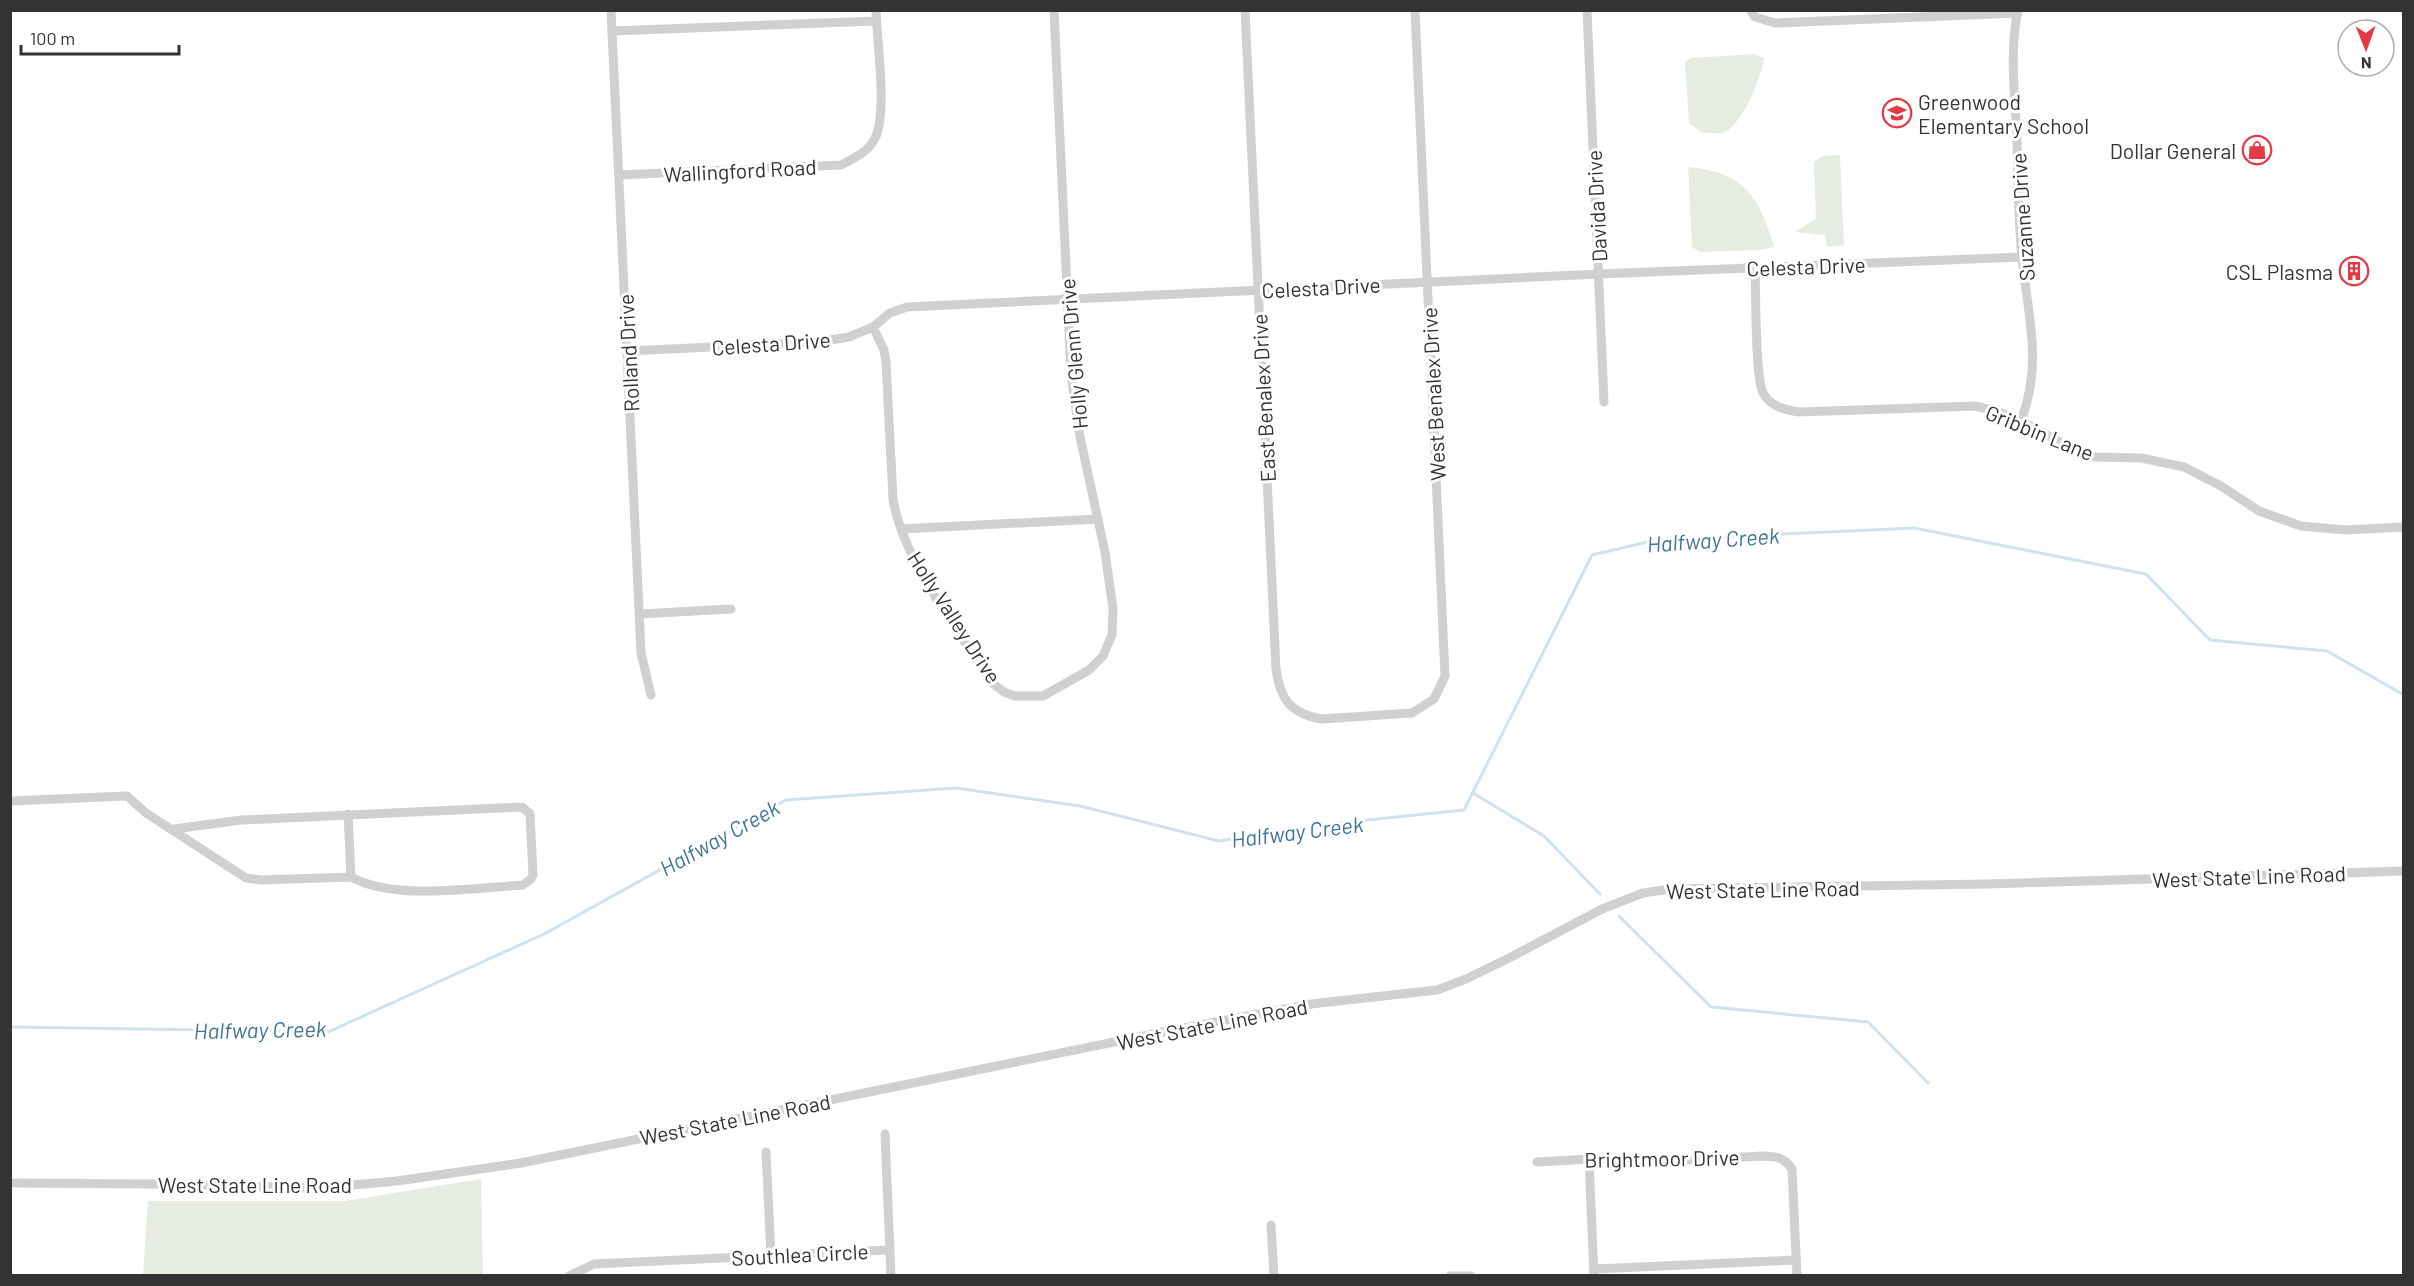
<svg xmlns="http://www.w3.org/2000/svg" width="2414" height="1286" font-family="Barlow,sans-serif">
<rect width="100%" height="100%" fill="#fff"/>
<g fill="#e6ecdf">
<path d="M1755,54L1764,59C1760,79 1743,126 1722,133C1716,134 1708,133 1702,133L1689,123L1685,62L1691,58Z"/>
<path d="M1840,155L1844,245L1827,247L1825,235L1795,232L1816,219L1814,162L1822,156Z"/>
<path d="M1688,167C1744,172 1759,196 1774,247L1760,250L1700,252L1692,247Z"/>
<path d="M481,1179L483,1275H143L148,1201H345Z"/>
</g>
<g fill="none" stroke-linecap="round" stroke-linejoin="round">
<g stroke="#cfe2ee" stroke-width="3">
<path d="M1473,793L1544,836L1600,894"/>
<path d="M1619,916L1711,1007L1868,1022L1928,1083"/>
<path d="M10,1027L328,1032L544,934L786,800L956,788L1080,806L1219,841L1338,823L1464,810L1592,555L1656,540L1914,528L2146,574L2210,640L2327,651L2404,695"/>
</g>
<g stroke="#d0d0d0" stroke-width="9">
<path d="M611,10L641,653L651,695"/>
<path d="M1245,10L1276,669C1280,699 1290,713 1321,719L1412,713L1434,699L1445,676L1415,10"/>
<path d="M1587,10L1604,402"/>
<path d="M1750,10L1755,17L1775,23L2018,13"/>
<path d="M2018,10C2009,52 2015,96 2017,139C2018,178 2018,219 2022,258C2028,317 2043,363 2021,421"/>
<path d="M612,31L876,21"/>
<path d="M619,175L841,165C855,158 870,151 876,136C887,109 877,42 876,10"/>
<path d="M1755,268C1756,291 1755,378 1763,393C1771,407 1786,410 1799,412L1975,406L1996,411L2021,421L2082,454L2095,457L2141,458L2184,467L2221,486L2259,511L2301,526L2345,530L2404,527"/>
<path d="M873,327L884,350L886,362L893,499C903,560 958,630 991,682L1004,692L1015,696H1043L1089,670L1103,656L1112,635L1113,609L1105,552L1080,437L1071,375L1054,10"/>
<path d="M628,351L818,342L849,337L873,327L890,313L907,307L1599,274L2022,257"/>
<path d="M901,529L1098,519"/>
<path d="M640,614L731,609"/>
<path d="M10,801L127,796L146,813L246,878L262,880L351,877C395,901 473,888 523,885L531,879L533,875L530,814L522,807L241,820L174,829"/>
<path d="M348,814L351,877"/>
<path d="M885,1134L891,1276"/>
<path d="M766,1152L771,1256"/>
<path d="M1589,1159L1594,1276"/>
<path d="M1537,1162L1609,1158L1670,1161L1762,1156C1775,1156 1784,1157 1792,1169L1797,1276"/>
<path d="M10,1183L153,1184L319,1188L397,1181L521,1163L1173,1030L1311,1004L1437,990L1466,979L1509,958L1602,909L1643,893L1670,889L1988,884L2404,871"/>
<path d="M1271,1225L1274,1276"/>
<path d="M1594,1269L1796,1260"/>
<path d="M569,1276L594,1264L889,1250"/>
<path d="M1450,1276H1471"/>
</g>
</g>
<defs>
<g id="school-ring" transform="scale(1.5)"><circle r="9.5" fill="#fff" stroke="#e63946" stroke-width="1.5"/><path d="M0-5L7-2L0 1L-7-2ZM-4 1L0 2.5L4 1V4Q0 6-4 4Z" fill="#e63946"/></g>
<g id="shop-ring" transform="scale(1.5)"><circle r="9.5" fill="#fff" stroke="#e63946" stroke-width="1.5"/><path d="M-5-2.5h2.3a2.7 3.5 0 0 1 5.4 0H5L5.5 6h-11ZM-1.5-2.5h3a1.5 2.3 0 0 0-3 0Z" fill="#e63946"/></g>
<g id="building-ring" transform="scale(1.5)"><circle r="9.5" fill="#fff" stroke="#e63946" stroke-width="1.5"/><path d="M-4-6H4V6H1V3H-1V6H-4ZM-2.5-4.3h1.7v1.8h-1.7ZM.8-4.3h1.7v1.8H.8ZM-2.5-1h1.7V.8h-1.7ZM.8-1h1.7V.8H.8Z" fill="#e63946"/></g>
</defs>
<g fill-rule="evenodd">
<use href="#school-ring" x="1897" y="113"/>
<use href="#shop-ring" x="2257" y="150"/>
<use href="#building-ring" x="2354" y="271"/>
</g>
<g text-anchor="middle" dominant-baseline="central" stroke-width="6" stroke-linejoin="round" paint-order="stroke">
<g font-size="21" fill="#333" stroke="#fff" text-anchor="end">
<text x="1918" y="101" text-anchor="start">Greenwood<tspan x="1918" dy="24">Elementary School</tspan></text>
<text x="2236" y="150">Dollar General</text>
<text x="2333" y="271">CSL Plasma</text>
</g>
<g font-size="21" fill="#333" stroke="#fff">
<text transform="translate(740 170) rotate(-3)">Wallingford Road</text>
<text transform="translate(1596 206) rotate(-93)">Davida Drive</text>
<text transform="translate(2022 217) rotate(-94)">Suzanne Drive</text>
<text transform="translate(1806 266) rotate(-2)">Celesta Drive</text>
<text transform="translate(1321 287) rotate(-3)">Celesta Drive</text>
<text transform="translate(771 343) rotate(-4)">Celesta Drive</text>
<text transform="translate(628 353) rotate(-93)">Rolland Drive</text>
<text transform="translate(1073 354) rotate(-95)">Holly Glenn Drive</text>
<text transform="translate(1433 394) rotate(-93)">West Benalex Drive</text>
<text transform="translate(1263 398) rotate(-93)">East Benalex Drive</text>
<text transform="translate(2040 432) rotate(22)">Gribbin Lane</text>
<text transform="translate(955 617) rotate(57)">Holly Valley Drive</text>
<text transform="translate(2249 876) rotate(-2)">West State Line Road</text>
<text transform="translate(1763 889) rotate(-1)">West State Line Road</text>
<text transform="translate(1212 1024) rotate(-11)">West State Line Road</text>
<text transform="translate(735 1119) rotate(-11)">West State Line Road</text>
<text transform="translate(1662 1158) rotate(-1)">Brightmoor Drive</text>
<text x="255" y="1184">West State Line Road</text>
<text transform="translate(800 1254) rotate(-3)">Southlea Circle</text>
</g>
<g font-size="22" font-style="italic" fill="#3f7597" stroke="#fff">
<text transform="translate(1713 539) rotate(-4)">Halfway Creek</text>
<text transform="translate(1297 831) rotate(-7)">Halfway Creek</text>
<text transform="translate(719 837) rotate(-29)">Halfway Creek</text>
<text transform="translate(260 1029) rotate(-1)">Halfway Creek</text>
</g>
</g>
<rect width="2414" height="1286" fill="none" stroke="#333333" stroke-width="24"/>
<g transform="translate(2366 48) rotate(179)"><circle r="28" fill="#ffffff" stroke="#adadad" stroke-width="1.5"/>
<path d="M0-4.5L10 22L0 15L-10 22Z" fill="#e63946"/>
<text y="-9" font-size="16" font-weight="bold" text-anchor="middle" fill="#333333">N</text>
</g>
<path d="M21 45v9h158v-9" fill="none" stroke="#333333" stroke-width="3"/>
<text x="30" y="45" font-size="18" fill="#333333" stroke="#ffffff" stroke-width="4.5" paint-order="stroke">100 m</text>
</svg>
